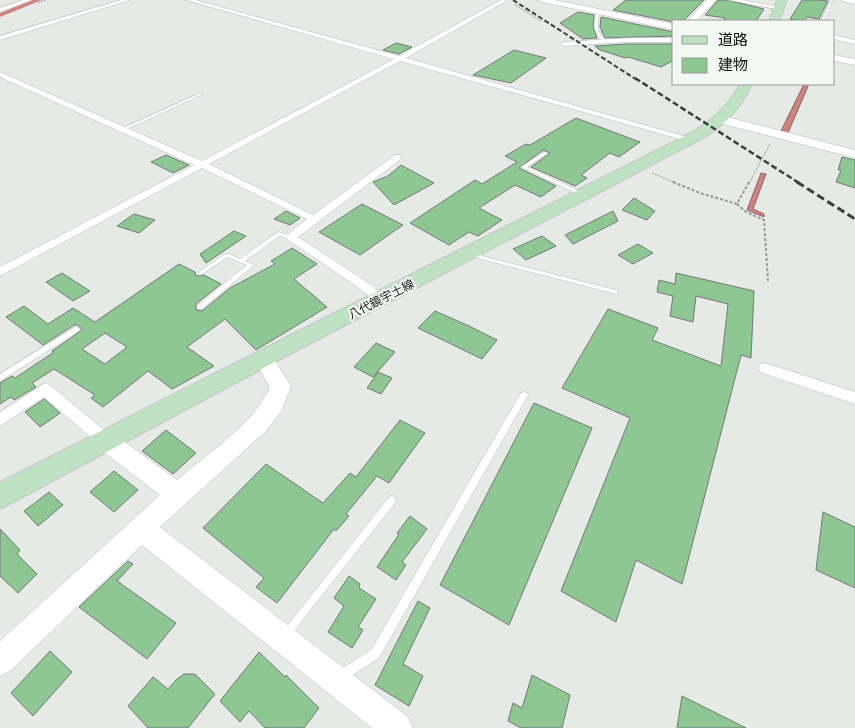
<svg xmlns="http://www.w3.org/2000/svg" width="855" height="728" font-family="Montserrat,'Noto Sans JP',sans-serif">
<rect width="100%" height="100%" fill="#e5eae6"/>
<g fill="#cd8380" stroke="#94615e">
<path d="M804,84H809L787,135L780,133Z"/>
<path d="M761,173L766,174L753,209L764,214V217L747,210Z"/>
</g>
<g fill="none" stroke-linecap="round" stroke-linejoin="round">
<path fill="#cd8380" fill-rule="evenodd" d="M33,0H42L0,17V13Z"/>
</g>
<g fill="#8ec694" stroke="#747975" fill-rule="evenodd">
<path d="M626,0H704L683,21L674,22L613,10Z"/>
<path d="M718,0H727L764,9L756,21H723L725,18L705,15Z"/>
<path d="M802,0H819L828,1L819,19L807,17L804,21L790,19Z"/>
<path d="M578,12L594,15L593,27L597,38L583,39L560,23Z"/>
<path d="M601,17L674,32V36L605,38L600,27Z"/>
<path d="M396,43L412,47L399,54L383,50Z"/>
<path d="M627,44H674V60L661,67L628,57L625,58L600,50L595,46Z"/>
<path d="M514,50L546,58L511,83L473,75Z"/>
<path d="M576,118L640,142L619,157L610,153L581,175L587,178L575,186L531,167L550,153L543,150L519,168L556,186L541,197L515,185L479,208L502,220L478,236L469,232L449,245L410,223L475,180L482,184L517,162L505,156L526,144L530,145Z"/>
<path d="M166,155L189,165L173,173L151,162Z"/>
<path d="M842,157L855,160V188L836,182L841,170H838Z"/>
<path d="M401,165L434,183L394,205L373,182L388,176Z"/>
<path d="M634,198L655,211L647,220L622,210Z"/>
<path d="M362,204L403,225L360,255L319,232Z"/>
<path d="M286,211L300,218L290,225L274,219Z"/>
<path d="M613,211L618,221L573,244L565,235Z"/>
<path d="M134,214L155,220L139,233L117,226Z"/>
<path d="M234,231L246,236L206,263L200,254Z"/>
<path d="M542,236L556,246L526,260L513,249Z"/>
<path d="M638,244L653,253L633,264L618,255Z"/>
<path d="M292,248L317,264L294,279L327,307L256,350L225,319L187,347L214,366L172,389L148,371L103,407L91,398L95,395L54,369L32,383L36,387L14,400L11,397L0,404V383L12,376L15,378L54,352L52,351L82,330L78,325H74L43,345L6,317L24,306L48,324L73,308L95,322L179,264L195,272L196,276L204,275L221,284L196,304V310L202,311L230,288L275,264L271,261ZM105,333L127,347L105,364L82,349Z"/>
<path d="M62,273L90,291L73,301L46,282Z"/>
<path d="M676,273L754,291L751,358L741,355L682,584L636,560L616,622L561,591L630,418L562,388L608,309L658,328L652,340L721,366L728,304L696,296L693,322L670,316L673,296L657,292L659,280L675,284Z"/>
<path d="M435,311L469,326L497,340L482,359L418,328Z"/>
<path d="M376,343L395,352L373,377L354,367Z"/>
<path d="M378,372L392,378L381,394L367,388Z"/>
<path d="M44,399L60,413L40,427L25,412Z"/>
<path d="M534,403L592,428L509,625L440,585Z"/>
<path d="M400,420L425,433L389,483L377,476L346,514L349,516L336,531L334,529L277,603L256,587L264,578L203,528L266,464L323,503L350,473L356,477Z"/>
<path d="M166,430L196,453L173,474L142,451Z"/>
<path d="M114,471L138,490L114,512L90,492Z"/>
<path d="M49,492L63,505L38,526L24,511Z"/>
<path d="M823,512L855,527V588L816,570Z"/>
<path d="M410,516L427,529L402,562L406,565L396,580L377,567L399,534L397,533Z"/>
<path d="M0,529L20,550L17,554L37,574L18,593L0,576Z"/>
<path d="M128,561L133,564L117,581L176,623L147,659L79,607Z"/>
<path d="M349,576L360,584L359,588L376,599L358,627L363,630L352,648L328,632L344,606L334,598Z"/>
<path d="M418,601L430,608L403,664L423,676L409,706L375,685Z"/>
<path d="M50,651L72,672L33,716L11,693Z"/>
<path d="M259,652L285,677L286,675L319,708L304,728H265L249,711L240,722L220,701Z"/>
<path d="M184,674H195L215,694L188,728H148L128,706L153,677L168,689L177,679Z"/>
<path d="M532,675L570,695L562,728H521L508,721L513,703L522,708Z"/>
<path d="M682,696L746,728H677Z"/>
</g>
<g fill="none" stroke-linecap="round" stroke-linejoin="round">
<g stroke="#b7bcb8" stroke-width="1">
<g id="lane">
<path d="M831,0H833L824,21H821Z"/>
<path d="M599,11L600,12C596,24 597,31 605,41L603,42C594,33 591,21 599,11Z"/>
<path d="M200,93L203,94L125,130L121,129Z"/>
<path d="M544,152L548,153L527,167L586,194V196H582L521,167Z"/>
<path d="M278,232L293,236L294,237L291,239L279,236L245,261L254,265L202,309H198L197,307L198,305L247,265L227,257L201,275H197L196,274L197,273L225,254H229L240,259Z"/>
<path d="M472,250L485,257L616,290L619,292L616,294L481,259L470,253V251Z"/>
<path d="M75,327H77L80,329L79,331L0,381V374Z"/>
<path d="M524,392L527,393L528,395L527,397L379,658L346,679L342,680L338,679L337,675L338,671L371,650L521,393Z"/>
<path d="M392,496L395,497L396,500L395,503L289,637L286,639L283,637L281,634L283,631L389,497Z"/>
</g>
</g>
<g stroke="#b7bcb8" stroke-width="1">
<g id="street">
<path d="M23,0H31L0,12V8Z"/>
<path d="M121,0H130L0,40V36Z"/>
<path d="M186,0H195L399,56L501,0H508L406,58L694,139L687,141L400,61L209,164L313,215L395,155H401V159L298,237L367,282L384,296L386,299L384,302H376L359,288L287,239L286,237L287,235L307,219L202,168L0,276V267L194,165L0,77V72L202,161L394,59Z"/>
<path d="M729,0H742L784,8L781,10Z"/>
<path d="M841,0H855V4L842,1Z"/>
<path d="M834,35L855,40V44L834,39Z"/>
<path d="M627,38H674V42H627L564,46L561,44L564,42Z"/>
<path d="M765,363L855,392V404L760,372L758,368L760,364Z"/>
<path d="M45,383L50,385L111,436L114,441L111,446L106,448L101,446L44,397L0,426V412Z"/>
</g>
</g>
<g stroke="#b7bcb8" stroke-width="1">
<g id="secondary">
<path d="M538,0H554L674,24V30L542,2Z"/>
<path d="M707,0H716L696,21H687Z"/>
<path d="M834,55L855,59V65L834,61Z"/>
<path d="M723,116L855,150V158L719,123L717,120L719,117Z"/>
<path d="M263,350L270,353L291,386L282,410L266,431L160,527L408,717L413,728H372L142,545L10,671L0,676V641L160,495L98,448L95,441L98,434L106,431L114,434L177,480C206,455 256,422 270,387L253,358L256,353Z"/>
</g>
</g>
<g stroke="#c6c6c6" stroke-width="2">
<g id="primary">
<path d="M777,0H787L779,21H769Z"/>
<path d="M740,84H752C741,107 727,123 705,137L271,364L0,509V482L685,136C709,123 727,109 740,84Z"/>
</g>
</g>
<g stroke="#979a97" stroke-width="1" stroke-dasharray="2 1" stroke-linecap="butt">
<path d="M38,3L46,0"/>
<path d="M514,4L541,21"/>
<path d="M652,173L676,183"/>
<path d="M749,183L770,144"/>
</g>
<g stroke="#979a97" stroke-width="2" stroke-dasharray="3 2" stroke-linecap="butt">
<path d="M673,182L700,193L737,204"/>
<path d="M749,182L737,204L746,212L764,220L768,281"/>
</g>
<use href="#lane" fill="#fff" fill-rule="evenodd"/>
<use href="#street" fill="#fff" fill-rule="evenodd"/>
<use href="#secondary" fill="#fff" fill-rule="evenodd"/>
<use href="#primary" fill="#bfe2c3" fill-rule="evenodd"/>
<path stroke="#3d3f3d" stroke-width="2" stroke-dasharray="5 2.5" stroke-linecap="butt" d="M513,0L637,80"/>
<path stroke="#3d3f3d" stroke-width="2.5" stroke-dasharray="6 3" stroke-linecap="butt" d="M635,78L799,183"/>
<path stroke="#3d3f3d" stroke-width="3" stroke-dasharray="8 4" stroke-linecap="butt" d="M797,182L855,219"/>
</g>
<g text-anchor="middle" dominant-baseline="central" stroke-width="4" stroke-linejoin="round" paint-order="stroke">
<g font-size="12" fill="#101210" stroke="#f2f8f3">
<text transform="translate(381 299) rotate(-27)">八代鏡宇土線</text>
</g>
</g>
<rect x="672" y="20" width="162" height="65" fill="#f2f8f3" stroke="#989c98"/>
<rect x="682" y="36" width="25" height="8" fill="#bfe2c3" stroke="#989c98"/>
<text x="718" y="45" font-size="15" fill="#101210">道路</text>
<rect x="682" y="58" width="25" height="15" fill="#8ec694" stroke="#989c98"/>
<text x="718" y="70" font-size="15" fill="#101210">建物</text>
</svg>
